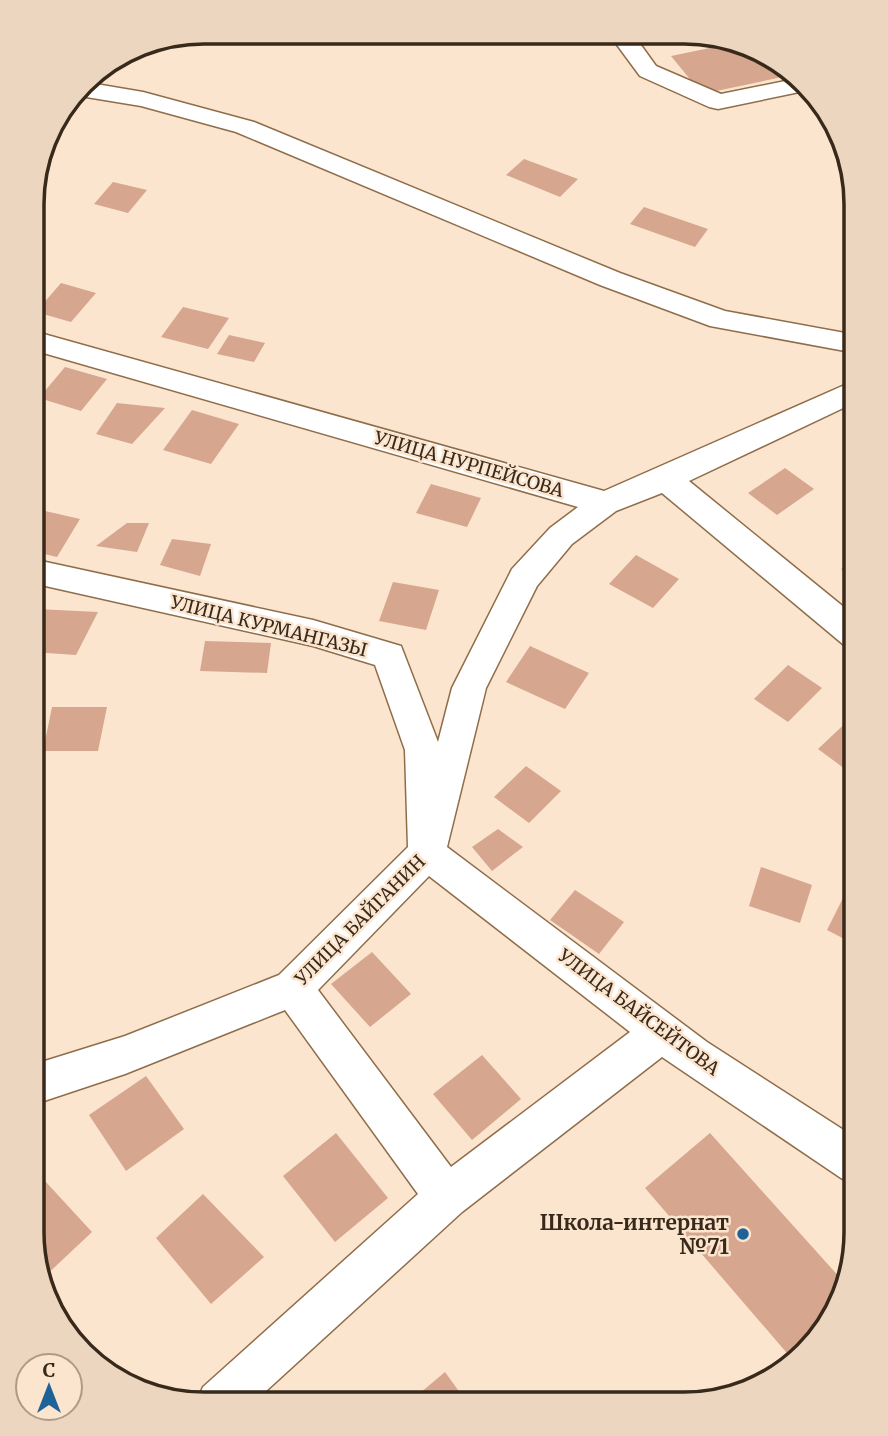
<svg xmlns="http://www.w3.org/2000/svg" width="888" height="1436" font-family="Merriweather,serif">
<rect width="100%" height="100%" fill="#fce5ce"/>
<g fill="#d6a68f">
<path d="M734,43L797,74L702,94L671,56Z"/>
<path d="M524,159L578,179L560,197L506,175Z"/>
<path d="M113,182L147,190L128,213L94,204Z"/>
<path d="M644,207L708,229L695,247L630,224Z"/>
<path d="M61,283L96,293L71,322L36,312Z"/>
<path d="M183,307L229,318L208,349L161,337Z"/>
<path d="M229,335L265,343L254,362L217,354Z"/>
<path d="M65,367L107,379L81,411L39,398Z"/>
<path d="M117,403L165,408L132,444L96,434Z"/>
<path d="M192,410L239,424L211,464L163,450Z"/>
<path d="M785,468L814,489L777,515L748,493Z"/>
<path d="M431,484L481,498L467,527L416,513Z"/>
<path d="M32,508L80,519L57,557L32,551Z"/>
<path d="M127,523H149L137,552L96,546Z"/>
<path d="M172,539L211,544L200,576L160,565Z"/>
<path d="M636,555L679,579L653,608L609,584Z"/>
<path d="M856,560V583L841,569Z"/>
<path d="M393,582L439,590L426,630L379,621Z"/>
<path d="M37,609L98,612L76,655L32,652V623Z"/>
<path d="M205,641L271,643L267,673L200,671Z"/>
<path d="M530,646L589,673L565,709L506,682Z"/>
<path d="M788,665L822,688L788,722L754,699Z"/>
<path d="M52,707H107L98,751H43Z"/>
<path d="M852,717L856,720V777L818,749Z"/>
<path d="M526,766L561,791L529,823L494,797Z"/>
<path d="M498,829L523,847L492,871L472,847Z"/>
<path d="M761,867L812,885L800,923L749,906Z"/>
<path d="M575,890L624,922L599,954L550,920Z"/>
<path d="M845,894L856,899V945L827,930Z"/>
<path d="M32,897L44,899L32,931Z"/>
<path d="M372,952L411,994L370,1027L331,984Z"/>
<path d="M482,1055L521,1099L472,1140L433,1094Z"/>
<path d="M146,1076L184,1129L126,1171L89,1115Z"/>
<path d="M336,1133L388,1198L335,1242L283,1176Z"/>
<path d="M710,1133L842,1280L821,1337L792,1359L645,1188Z"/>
<path d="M45,1181L92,1232L41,1280L32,1232V1193Z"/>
<path d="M203,1194L264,1257L211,1304L156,1238Z"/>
<path d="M445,1372L468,1404H407Z"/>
</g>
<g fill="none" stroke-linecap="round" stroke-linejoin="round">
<g stroke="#8f6d4a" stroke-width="3">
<g id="minor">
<path d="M609,34H633L656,66L721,94L800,78L809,90L718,109L709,107L640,76Z"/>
<path d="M84,82L143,92L254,122L620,273L725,311L856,335V353L710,326L600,285L236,132L141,106L74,95Z"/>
<path d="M33,331L604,491L856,380V402L689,481L856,617V649L844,645L662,493L616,511L572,544L537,586L486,688L447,847L707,1042L856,1138V1184L841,1178L662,1057L462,1212L253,1403H196L203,1387L418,1194L285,1010L125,1074L32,1105V1065L125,1036L279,975L408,847L405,750L375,665L313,646L32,583V559L313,620L401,646L438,742L452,688L512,569L550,528L578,507L33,350ZM429,876L630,1032L451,1167L318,990Z"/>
</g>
</g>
<use href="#minor" fill="#fff" fill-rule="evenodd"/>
</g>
<circle fill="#1e6297" stroke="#fce5ce" stroke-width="2.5" cx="743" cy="1234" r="7"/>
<g text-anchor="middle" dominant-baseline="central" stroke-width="5" stroke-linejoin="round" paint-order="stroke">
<g font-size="18" fill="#38291b" stroke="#fce5ce">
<text transform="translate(469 464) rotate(16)">УЛИЦА НУРПЕЙСОВА</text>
<text transform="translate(269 626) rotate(14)">УЛИЦА КУРМАНГАЗЫ</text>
<text transform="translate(360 920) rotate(-45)">УЛИЦА БАЙГАНИН</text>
<text transform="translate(639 1012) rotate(37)">УЛИЦА БАЙСЕЙТОВА</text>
</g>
<g font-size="21" font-weight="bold" fill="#38291b" stroke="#fce5ce" text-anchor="end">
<text x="729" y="1222">Школа-интернат<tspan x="729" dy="24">№71</tspan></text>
</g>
</g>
<path d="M0 0H888V1436H0ZM204 44H684A160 160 0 0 1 844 204V1232A160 160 0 0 1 684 1392H204A160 160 0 0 1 44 1232V204A160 160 0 0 1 204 44Z" fill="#ecd6c0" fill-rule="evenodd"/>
<path fill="none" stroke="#38291b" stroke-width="3.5" d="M204 44H684A160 160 0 0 1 844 204V1232A160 160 0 0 1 684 1392H204A160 160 0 0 1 44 1232V204A160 160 0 0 1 204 44Z"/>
<g transform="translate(49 1387)"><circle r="33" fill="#fce5ce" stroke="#ae9a86" stroke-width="2"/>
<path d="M0-5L12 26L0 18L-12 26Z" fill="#1e6297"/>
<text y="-10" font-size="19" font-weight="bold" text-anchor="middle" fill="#38291b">С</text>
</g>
</svg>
